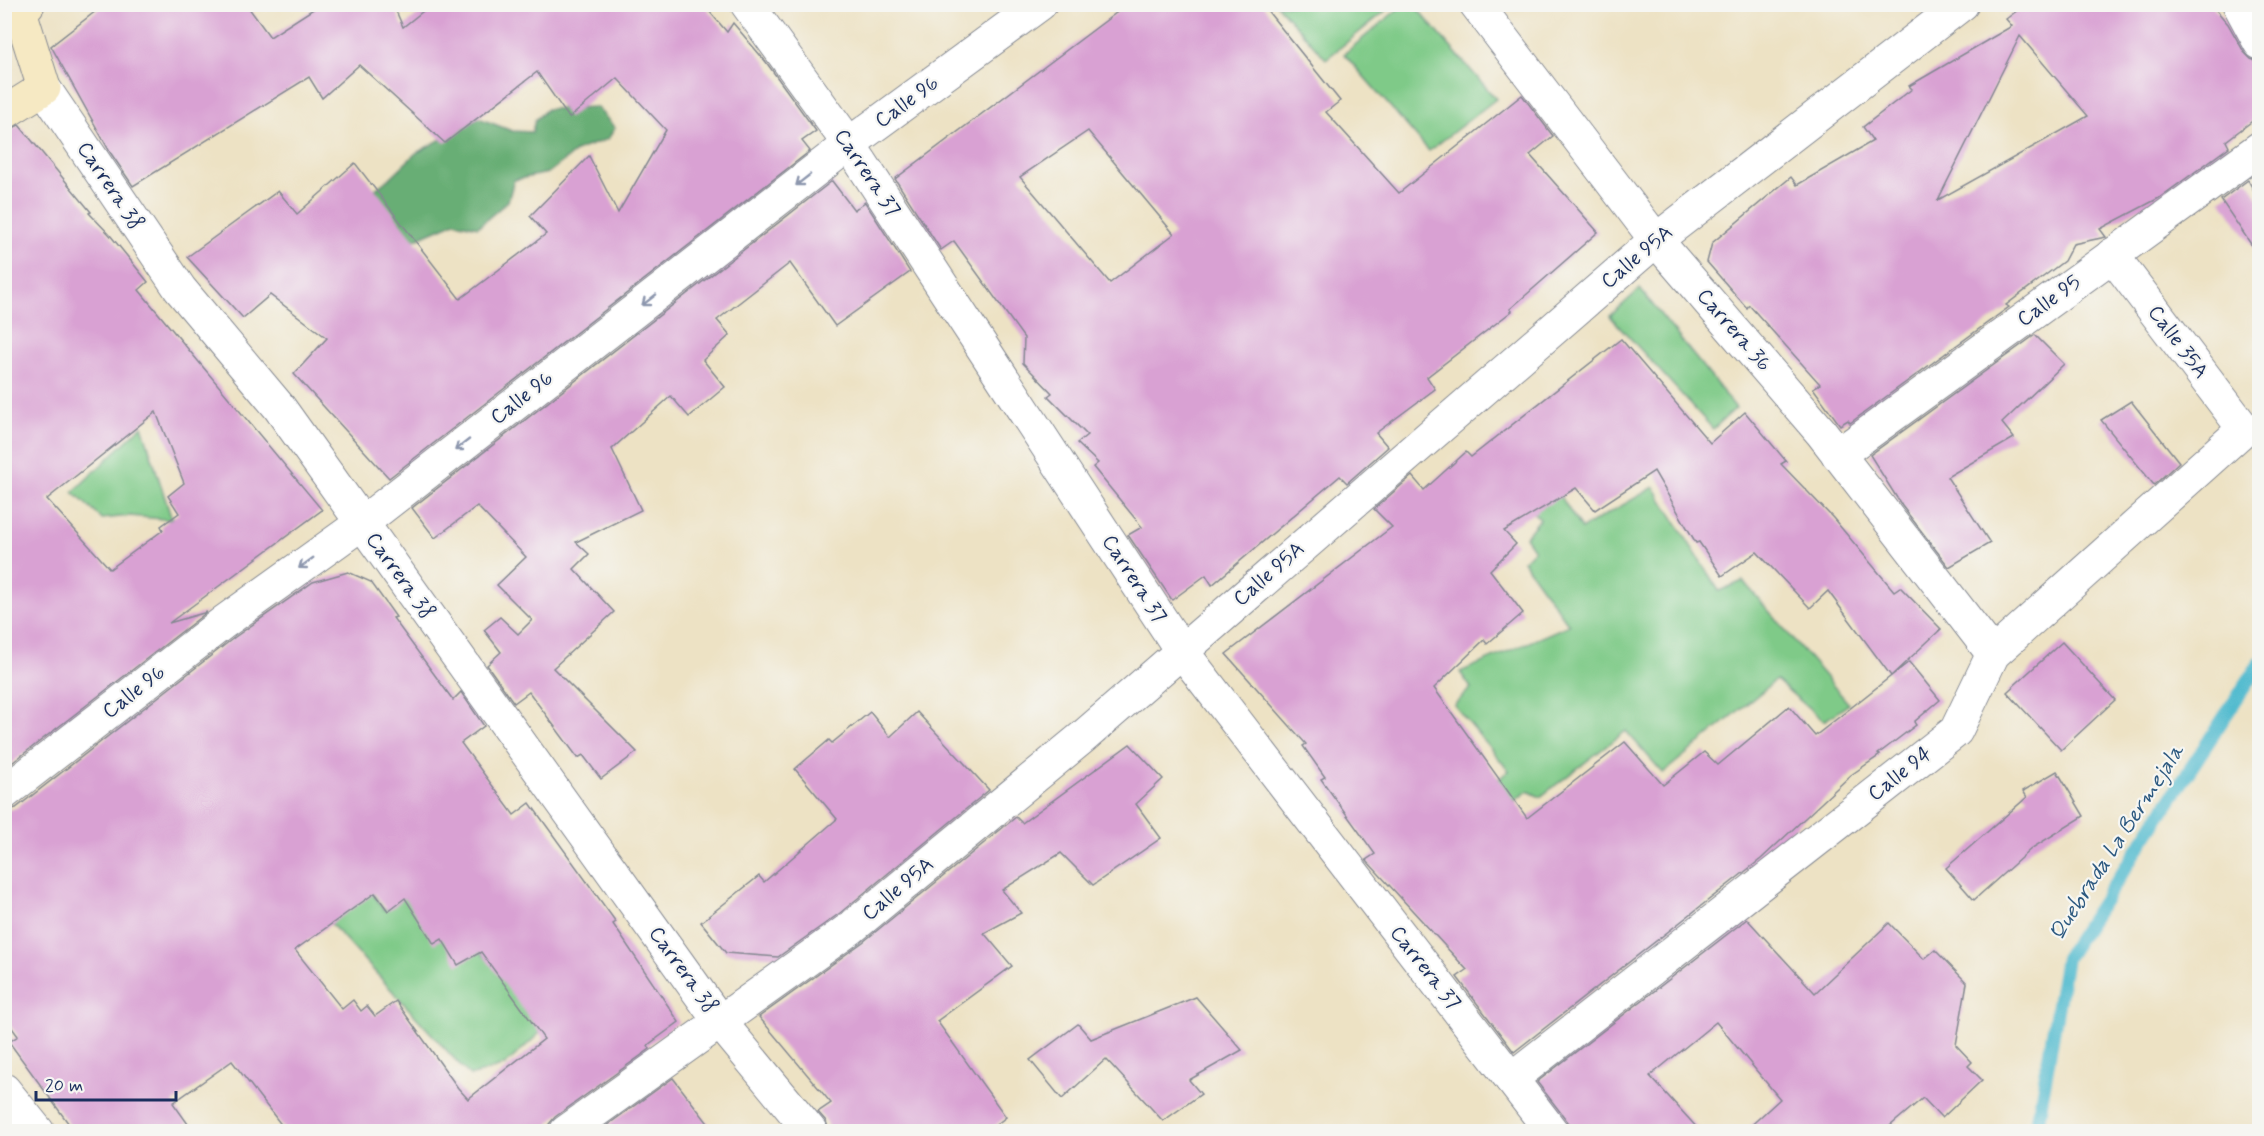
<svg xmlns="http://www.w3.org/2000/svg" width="2264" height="1136" font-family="Mynerve,sans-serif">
<rect width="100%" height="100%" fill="#f6f6f2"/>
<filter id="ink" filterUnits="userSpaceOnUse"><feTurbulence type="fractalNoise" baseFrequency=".0167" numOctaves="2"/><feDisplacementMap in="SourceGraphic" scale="12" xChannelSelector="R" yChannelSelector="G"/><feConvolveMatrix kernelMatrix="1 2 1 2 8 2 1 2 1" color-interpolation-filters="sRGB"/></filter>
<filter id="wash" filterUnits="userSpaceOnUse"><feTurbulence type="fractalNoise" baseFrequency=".008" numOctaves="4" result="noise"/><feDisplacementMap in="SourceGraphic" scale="24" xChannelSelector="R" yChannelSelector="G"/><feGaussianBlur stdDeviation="1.35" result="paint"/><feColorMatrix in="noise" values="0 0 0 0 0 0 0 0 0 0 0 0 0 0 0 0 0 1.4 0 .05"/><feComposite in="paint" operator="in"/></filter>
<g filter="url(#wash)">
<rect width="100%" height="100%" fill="#ede2c4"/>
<g fill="#7fca88" stroke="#4d7c73" stroke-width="1.5">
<path d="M1277,5H1393L1326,59Z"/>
<path d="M1403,5H1414L1496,99L1429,151L1344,54Z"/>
<path d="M1640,289L1736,408L1713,429L1610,316Z"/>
<path d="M142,426L172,520L130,516L102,519L73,492Z"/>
<path d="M1518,427L1581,529L1654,487L1719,591L1743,581L1849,704L1824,721L1776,680L1663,773L1626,731L1540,797L1528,791L1456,845L1442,822L1509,771L1454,705L1471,688L1460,672L1569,625L1523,561L1534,550L1525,537L1540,519L1478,458Z"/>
<path d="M367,885L384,910L410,890L479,951L507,980L542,1031L505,1065L470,1076L313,904Z"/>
</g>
<path fill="#67ae74" stroke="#416e69" stroke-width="1.5" d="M597,107L615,128L608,139L578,150L548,173L514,180L508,201L478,227L455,222L370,259L369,194L391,177L416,153L479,118L512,131L532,132L535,120L547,109Z"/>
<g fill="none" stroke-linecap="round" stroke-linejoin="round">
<path stroke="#52bbcf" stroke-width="14" d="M2036,1132L2066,958L2260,663"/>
</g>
<g id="blocks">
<g fill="#d9a1d3" fill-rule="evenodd">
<path d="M105,4H246L270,37L321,4H393L403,27L432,4H703L727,32L733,23L766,62L816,131L802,141L810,151L389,478L294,374L327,338L270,295L243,318L187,257L278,191L297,214L355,163L460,299L546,234L530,216L589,156L618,213L666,130L617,78L569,118L537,72L445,143L359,65L322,98L309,77L133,186L110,152L51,46Z"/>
<path d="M1128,4H1262L1340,101L1326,112L1399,193L1522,95L1553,136L1530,155L1598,232L1510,309L1512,311L1427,377L1435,389L1376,433L1388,447L1347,483L1340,476L1212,585L1206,575L1172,600L1128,535L1142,527L1093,467L1098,463L1077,443L1087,435L1048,396L1052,393L1023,363L1024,338L954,241L941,250L895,179ZM1088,131L1174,234L1110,283L1020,177Z"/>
<path d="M2026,4H2211L2228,24L2244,52L2251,59L2259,62V116L2226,141L2229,147L2159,198L2100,229L2106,237L2073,244L2064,261L2006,305L2009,307L1850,423L1848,420L1840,425L1813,388L1820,384L1749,305L1747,308L1707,262L1712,243L1791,177L1797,185L1873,141L1863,127L1912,89L1909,86L2012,26L2006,19ZM2020,36L2088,116L1938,200Z"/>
<path d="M19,125L91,212L89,213L110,235L148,282L139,290L322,510L169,623L207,612L4,769V132ZM156,412L184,483L168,496L179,513L161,526L163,530L110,569L47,499Z"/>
<path d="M2248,180L2259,200V256L2221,200Z"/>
<path d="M832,181L854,210L865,202L910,272L835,326L790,263L717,320L730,335L703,360L725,387L689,417L671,396L612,449L641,510L576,542L589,554L574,569L614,612L553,668L637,752L601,779L583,755L578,758L529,692L514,703L487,665L501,652L484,630L500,617L518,634L532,620L497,585L526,557L477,506L435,538L412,508Z"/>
<path d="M2035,335L2064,364L2002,423L2014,438L1947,477L1990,543L1949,567L1902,506L1870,455Z"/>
<path d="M1621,339L1710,443L1745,412L1786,461L1781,464L1833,518L1894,591L1900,587L1941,629L1891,676L1828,591L1810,608L1757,552L1722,576L1699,542L1696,543L1654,471L1595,510L1576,488L1504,531L1516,544L1490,570L1523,613L1487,644L1484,640L1434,688L1527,818L1625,742L1663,785L1704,752L1718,765L1789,706L1815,736L1909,662L1940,700L1914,722L1916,725L1878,754L1880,755L1851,775L1761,859L1514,1052L1457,977L1467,970L1366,860L1375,854L1321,779L1325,777L1303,746L1306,744L1226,654L1392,527L1374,509L1412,476L1424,490L1466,452L1471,457Z"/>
<path d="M2131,401L2179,462L2154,485L2101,420Z"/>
<path d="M348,572L371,582L396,617L393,618L453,700L461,692L484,726L461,743L514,815L530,803L616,922L613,924L679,1022L648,1045L650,1049L555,1117L549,1124L548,1131H286L232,1061L173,1103L193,1131H74L9,1042L18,1036L4,1017V811L16,808L235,637L313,582ZM375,893L388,911L405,898L434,944L442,939L458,965L481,952L544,1039L468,1099L458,1088L396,1001L375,1016L367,1006L361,1011L353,1000L342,1009L295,950Z"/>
<path d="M2062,642L2115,700L2061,750L2007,692Z"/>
<path d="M870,712L890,737L917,712L989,790L840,913L778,957L726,953L701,922L759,876L764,882L837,819L795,769L829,740L832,743Z"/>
<path d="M1130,744L1163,779L1136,804L1161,838L1093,885L1061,853L1002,890L1021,913L984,933L1012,966L937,1021L1006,1117L988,1131H829L826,1121L818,1112L831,1103L759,1017L863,942L1016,817L1022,823Z"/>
<path d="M2057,771L2084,816L2032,848L1974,900L1946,868L2027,797L2023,791Z"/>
<path d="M1747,919L1815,993L1889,923L1924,959L1935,950L1967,983L1956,1045L1972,1062L1968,1066L1982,1080L1942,1118L1923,1098L1884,1131H1745L1780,1099L1716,1022L1650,1076L1700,1131H1575L1537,1082Z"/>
<path d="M1196,997L1242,1050L1189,1080L1201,1094L1163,1121L1106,1059L1062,1099L1030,1060L1078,1024L1091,1039Z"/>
<path d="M673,1078L714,1131H599Z"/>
</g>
</g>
</g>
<g filter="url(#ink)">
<use href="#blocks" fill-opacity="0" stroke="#848891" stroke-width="1.5"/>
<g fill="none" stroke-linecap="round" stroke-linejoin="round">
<g stroke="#848891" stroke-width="35">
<g id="street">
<path d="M747,4L849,144L1181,650L1552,1132"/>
<path d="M1476,4L1656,240L1821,432L1993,654"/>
<path d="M2239,4L2260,43"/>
<path d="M44,88L180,289L279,407L720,1022L811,1132"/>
<path d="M1838,455L2260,148"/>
<path d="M4,793L224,622L362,523L849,144L1040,4"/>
<path d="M1511,1079L1956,731L1993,654L2244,429L2112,255"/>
<path d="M4,1090L38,1132"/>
<path d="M566,1132L851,928L1083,737L1656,240L1962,4"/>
</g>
</g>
<g stroke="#848891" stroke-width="35">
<path id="secondary" d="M4,113L44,88L20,11L28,4"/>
</g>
<use href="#street" stroke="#fff" stroke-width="33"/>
<use href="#secondary" stroke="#f6e9c3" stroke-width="33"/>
</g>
<defs><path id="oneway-shaft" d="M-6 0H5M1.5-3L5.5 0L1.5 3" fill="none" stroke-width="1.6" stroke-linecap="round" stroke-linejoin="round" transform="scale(1.5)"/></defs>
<g stroke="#8d97ae">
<use href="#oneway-shaft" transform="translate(803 180) rotate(142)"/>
<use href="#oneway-shaft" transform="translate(649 300) rotate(142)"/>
<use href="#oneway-shaft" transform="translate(462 445) rotate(142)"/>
<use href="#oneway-shaft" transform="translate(306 563) rotate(144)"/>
</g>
</g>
<g text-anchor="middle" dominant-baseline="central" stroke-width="4.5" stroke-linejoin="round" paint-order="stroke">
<g font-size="21" fill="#1b2f5e" stroke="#f6f6f2">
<text transform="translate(907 102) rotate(-36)">Calle 96</text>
<text transform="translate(867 173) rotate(56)">Carrera 37</text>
<text transform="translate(110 186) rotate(56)">Carrera 38</text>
<text transform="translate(1637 257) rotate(-40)">Calle 95A</text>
<text transform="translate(2049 301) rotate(-36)">Calle 95</text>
<text transform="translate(1734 330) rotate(49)">Carrera 36</text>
<text transform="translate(2178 342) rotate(53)">Calle 35A</text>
<text transform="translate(522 398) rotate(-38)">Calle 96</text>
<text transform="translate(1269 574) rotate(-41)">Calle 95A</text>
<text transform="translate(400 576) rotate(54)">Carrera 38</text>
<text transform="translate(1134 579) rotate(57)">Carrera 37</text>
<text transform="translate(134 692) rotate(-38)">Calle 96</text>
<text transform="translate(1900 774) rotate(-38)">Calle 94</text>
<text transform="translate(898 889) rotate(-40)">Calle 95A</text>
<text transform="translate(1425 968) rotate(52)">Carrera 37</text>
<text transform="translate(683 970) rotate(54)">Carrera 38</text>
</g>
<g font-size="22" font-style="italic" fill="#2c5980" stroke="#f6f6f2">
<text transform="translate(2117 843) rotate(-57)">Quebrada La Bermejala</text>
</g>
</g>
<rect width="2264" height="1136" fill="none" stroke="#f6f6f2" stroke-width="24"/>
<path d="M36 1091v9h140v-9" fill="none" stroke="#1b2f5e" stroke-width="3"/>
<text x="45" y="1091" font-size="18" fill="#1b2f5e" stroke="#f6f6f2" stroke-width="4.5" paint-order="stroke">20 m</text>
</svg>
